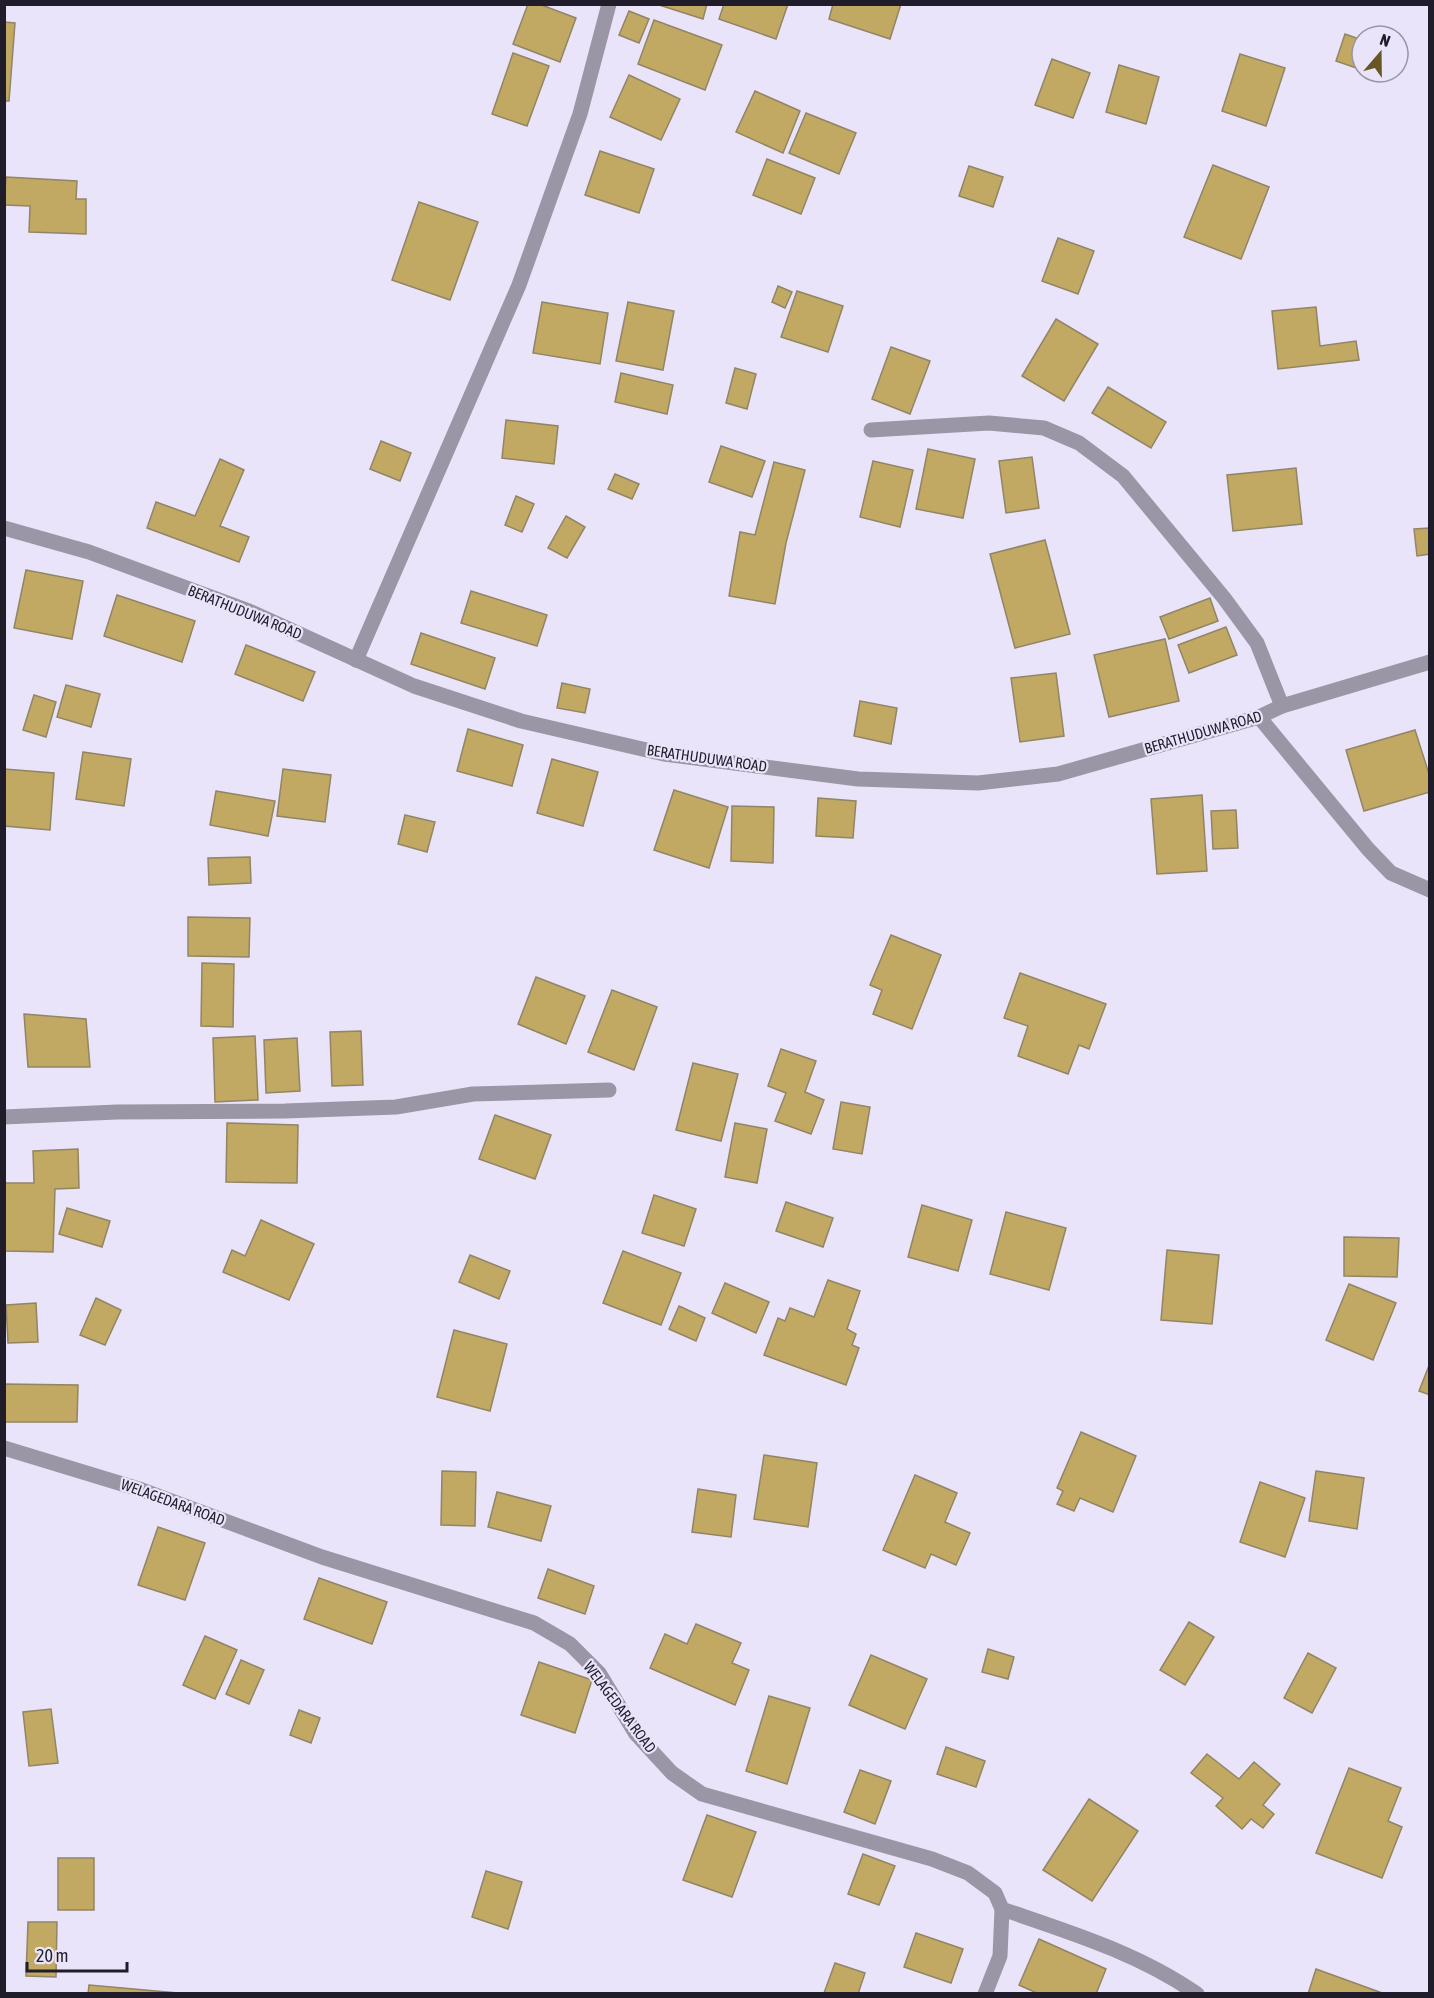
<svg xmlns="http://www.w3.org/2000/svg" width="1434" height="1998" font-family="'Asap Condensed',sans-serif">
<rect width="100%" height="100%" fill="#eae4fa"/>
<g fill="#c1a863" stroke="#918565" stroke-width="1.5">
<path d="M528,4H539L576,18L560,62L513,44Z"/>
<path d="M656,4H707L703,19Z"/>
<path d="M724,4H788L776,39L719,19Z"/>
<path d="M833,4H901L890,39L829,19Z"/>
<path d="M629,11L649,19L639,43L619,35Z"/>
<path d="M654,20L722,45L705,90L638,64Z"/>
<path d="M4,22L15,23L9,101H4Z"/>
<path d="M1345,34L1362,40V70L1336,61Z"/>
<path d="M513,53L549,66L527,126L492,114Z"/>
<path d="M1240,54L1285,68L1266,126L1222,111Z"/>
<path d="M1052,59L1090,73L1073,118L1035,105Z"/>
<path d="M1119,65L1159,77L1146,124L1106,112Z"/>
<path d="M1369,72H1388L1386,78Z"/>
<path d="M629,75L680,99L661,140L610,117Z"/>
<path d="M755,91L800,111L783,153L736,132Z"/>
<path d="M806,113L856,133L839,174L789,153Z"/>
<path d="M600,151L654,169L639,213L585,195Z"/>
<path d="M767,159L815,178L801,214L753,195Z"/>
<path d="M1213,165L1269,187L1241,259L1184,237Z"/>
<path d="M969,166L1003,177L993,207L959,196Z"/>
<path d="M6,177L77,181L76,199H86V234L29,232L30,206L4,205Z"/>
<path d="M419,202L478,222L450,300L392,280Z"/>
<path d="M1058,238L1094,251L1078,294L1042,281Z"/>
<path d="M778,286L792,292L785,308L772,302Z"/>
<path d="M797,291L843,306L828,352L781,337Z"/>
<path d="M542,302L608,313L600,364L533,353Z"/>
<path d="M628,302L674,311L663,370L616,361Z"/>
<path d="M1316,307L1320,346L1356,341L1359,360L1278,369L1272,311Z"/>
<path d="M1056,319L1098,344L1064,401L1022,376Z"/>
<path d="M891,347L930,361L910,414L872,399Z"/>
<path d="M735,368L756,374L747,409L726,403Z"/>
<path d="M621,373L673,385L667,414L615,402Z"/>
<path d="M1108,387L1166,422L1151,448L1092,413Z"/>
<path d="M506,420L558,426L554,464L502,458Z"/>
<path d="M381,441L411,453L400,481L370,469Z"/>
<path d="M721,446L765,461L752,497L709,482Z"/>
<path d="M928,449L975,459L963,518L916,509Z"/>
<path d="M1032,457L1039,508L1006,513L999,461Z"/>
<path d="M220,459L244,470L220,526L249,537L239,562L147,528L156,502L195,516Z"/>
<path d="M873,461L913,470L900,527L860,517Z"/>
<path d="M774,462L805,470L786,543L775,604L729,596L740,532L755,535Z"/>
<path d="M1296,468L1302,524L1233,531L1227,475Z"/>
<path d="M615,474L639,484L632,499L608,489Z"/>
<path d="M516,496L534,504L522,532L505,525Z"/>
<path d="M566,516L585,527L567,558L548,548Z"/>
<path d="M1430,528V554L1417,556L1414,529Z"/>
<path d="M1045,540L1070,634L1015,648L990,554Z"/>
<path d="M26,570L83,581L72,639L14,628Z"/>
<path d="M471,591L547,615L537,646L461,623Z"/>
<path d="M117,595L195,621L182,662L104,636Z"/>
<path d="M1210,598L1218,621L1169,639L1160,617Z"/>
<path d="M1226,627L1237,655L1189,673L1178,645Z"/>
<path d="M421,633L495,658L485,689L411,664Z"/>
<path d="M1165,639L1179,701L1109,717L1094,655Z"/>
<path d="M246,645L315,672L303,701L235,674Z"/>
<path d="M1056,673L1064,736L1020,742L1011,678Z"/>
<path d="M562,683L590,689L585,713L557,708Z"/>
<path d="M66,685L100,694L91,727L57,717Z"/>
<path d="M34,695L56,702L46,737L23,730Z"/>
<path d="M860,701L897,708L891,744L854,736Z"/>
<path d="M468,729L523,745L512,786L457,771Z"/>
<path d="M1415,730L1430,777V792L1364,811L1346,750Z"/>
<path d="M83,752L131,759L124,806L76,799Z"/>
<path d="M552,759L598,772L583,826L537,813Z"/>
<path d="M4,769L54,773L50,830L4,826Z"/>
<path d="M283,769L331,775L325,822L277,816Z"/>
<path d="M674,790L728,807L709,868L654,850Z"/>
<path d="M216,791L275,801L268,836L210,825Z"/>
<path d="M1202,795L1207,871L1157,874L1151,799Z"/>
<path d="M818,798L856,801L853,838L816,836Z"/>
<path d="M732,806L774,807L773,863L731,861Z"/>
<path d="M1236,810L1238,848L1213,849L1211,811Z"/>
<path d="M405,815L435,822L427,852L398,844Z"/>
<path d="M250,857L251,883L209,885L208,858Z"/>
<path d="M188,917L250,918L249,957L188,956Z"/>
<path d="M891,935L941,955L912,1029L873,1014L882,990L870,985Z"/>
<path d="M202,963L234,964L233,1027L201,1026Z"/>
<path d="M1020,973L1106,1004L1089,1049L1079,1045L1068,1074L1018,1056L1028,1026L1004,1018Z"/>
<path d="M536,977L585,996L566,1044L518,1024Z"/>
<path d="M612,990L657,1007L634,1070L588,1052Z"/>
<path d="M24,1014L86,1019L90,1067H28Z"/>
<path d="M361,1031L363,1085L332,1086L330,1032Z"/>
<path d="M255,1036L258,1100L215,1102L213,1038Z"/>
<path d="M297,1038L300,1091L266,1093L264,1040Z"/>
<path d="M781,1049L816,1061L805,1092L824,1100L811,1134L775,1121L786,1093L768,1086Z"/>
<path d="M693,1063L738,1074L721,1141L676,1130Z"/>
<path d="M841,1102L870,1107L862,1154L833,1149Z"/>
<path d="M495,1115L551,1135L535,1179L479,1159Z"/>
<path d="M227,1123L298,1125L297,1183L226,1182Z"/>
<path d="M735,1123L767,1129L757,1183L725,1177Z"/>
<path d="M78,1149L79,1188L55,1189L53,1252L4,1251V1183H34L33,1151Z"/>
<path d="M654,1195L696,1209L684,1246L642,1233Z"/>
<path d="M786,1202L833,1218L823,1247L776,1231Z"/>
<path d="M922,1205L972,1220L958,1271L908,1257Z"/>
<path d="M67,1208L110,1221L102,1247L59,1234Z"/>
<path d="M1006,1212L1066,1228L1049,1290L990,1274Z"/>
<path d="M261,1220L314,1244L289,1300L223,1272L232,1250L245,1256Z"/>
<path d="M1344,1237L1399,1238L1397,1277L1344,1276Z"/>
<path d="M1167,1250L1219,1255L1212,1324L1161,1320Z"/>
<path d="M623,1251L681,1273L661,1325L603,1303Z"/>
<path d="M470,1255L510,1271L499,1299L459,1282Z"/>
<path d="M828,1280L860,1291L847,1329L856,1334L852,1345L859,1348L846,1385L764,1355L778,1318L785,1321L790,1308L814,1317Z"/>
<path d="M725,1283L769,1302L756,1333L712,1313Z"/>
<path d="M1349,1284L1396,1303L1373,1360L1326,1340Z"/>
<path d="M96,1298L121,1310L105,1345L80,1335Z"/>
<path d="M36,1303L38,1342L8,1343L6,1305Z"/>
<path d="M679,1306L705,1318L696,1341L669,1329Z"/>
<path d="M454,1330L507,1344L490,1411L437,1397Z"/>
<path d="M1430,1363V1395L1419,1391Z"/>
<path d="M4,1384L78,1385L77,1422H4Z"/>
<path d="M1081,1432L1136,1456L1113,1512L1080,1498L1074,1511L1057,1504L1063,1491L1057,1488Z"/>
<path d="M764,1455L817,1463L808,1527L754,1519Z"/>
<path d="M442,1471L476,1472L475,1526L441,1525Z"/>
<path d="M1316,1471L1364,1478L1357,1529L1309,1521Z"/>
<path d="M915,1475L957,1493L945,1522L970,1533L956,1565L931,1554L925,1568L883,1550Z"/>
<path d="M1260,1482L1305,1498L1285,1557L1240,1542Z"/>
<path d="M698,1489L736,1495L731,1537L692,1532Z"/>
<path d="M497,1492L551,1506L541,1541L488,1527Z"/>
<path d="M158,1527L205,1543L185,1600L138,1585Z"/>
<path d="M548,1569L594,1586L585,1614L538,1598Z"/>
<path d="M319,1578L387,1602L372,1644L304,1619Z"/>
<path d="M1189,1622L1214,1637L1185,1685L1160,1670Z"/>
<path d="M696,1624L741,1643L732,1663L749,1670L735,1705L650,1668L665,1634L687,1644Z"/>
<path d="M205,1636L237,1650L215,1699L183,1685Z"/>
<path d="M988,1649L1014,1657L1008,1679L982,1672Z"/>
<path d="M1308,1653L1336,1668L1312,1713L1284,1698Z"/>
<path d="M871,1655L927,1679L905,1729L849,1705Z"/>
<path d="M241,1660L264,1670L249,1704L226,1694Z"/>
<path d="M539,1662L592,1680L575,1733L521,1715Z"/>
<path d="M769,1696L810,1708L787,1784L746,1771Z"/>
<path d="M51,1709L58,1763L29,1766L23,1712Z"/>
<path d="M299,1710L320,1718L311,1743L290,1735Z"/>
<path d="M946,1747L985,1761L976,1787L937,1774Z"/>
<path d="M1207,1754L1239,1779L1254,1762L1280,1784L1263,1805L1274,1814L1263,1828L1251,1819L1242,1829L1216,1806L1223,1798L1191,1773Z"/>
<path d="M1349,1768L1401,1788L1388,1821L1402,1827L1382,1878L1316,1853Z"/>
<path d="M860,1770L891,1781L875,1824L844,1812Z"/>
<path d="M1089,1799L1138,1831L1092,1901L1043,1870Z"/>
<path d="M707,1815L756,1832L732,1897L683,1880Z"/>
<path d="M863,1854L895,1866L879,1905L848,1894Z"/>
<rect x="58" y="1858" width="36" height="52"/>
<path d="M486,1871L522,1882L508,1929L472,1917Z"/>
<path d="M28,1922H57L56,1977L26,1976Z"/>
<path d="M916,1933L963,1949L951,1983L904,1967Z"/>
<path d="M1039,1939L1106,1969L1096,1994H1039L1019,1985Z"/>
<path d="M835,1963L865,1973L858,1994L824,1993Z"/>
<path d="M1316,1969L1385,1994H1308Z"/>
<path d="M89,1985L178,1993V1994H88Z"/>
</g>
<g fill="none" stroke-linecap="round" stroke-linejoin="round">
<g stroke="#9a96a5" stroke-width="15">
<path d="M871,430L989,423L1044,428L1079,443L1123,476L1224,598L1257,643L1282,706"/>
<path d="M1259,717L1368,849L1391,873L1430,890"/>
<path d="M4,1117L117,1112L285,1111L396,1107L473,1094L609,1090"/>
<path d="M1002,1909C1069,1932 1138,1953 1197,1994"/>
</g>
<g stroke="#9a96a5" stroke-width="15">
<path d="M356,660L519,285L580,114L609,4"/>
<path d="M4,1448L142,1490L322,1557L534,1623L570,1644L599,1673L636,1734L672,1773L702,1794L932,1859L968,1873L995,1893L1002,1909L1000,1956L985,1994"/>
</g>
<path stroke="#9a96a5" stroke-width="15" d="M4,528L89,552L249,611L414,686L521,721L664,754L858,779L978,783L1058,774L1259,717L1282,706L1430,662"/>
</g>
<g text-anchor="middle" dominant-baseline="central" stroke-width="4.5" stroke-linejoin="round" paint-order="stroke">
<g font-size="15" fill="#201c29" stroke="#eae4fa">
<text transform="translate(245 612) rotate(22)">BERATHUDUWA ROAD</text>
<text transform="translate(1203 732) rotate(-16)">BERATHUDUWA ROAD</text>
<text transform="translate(707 758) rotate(8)">BERATHUDUWA ROAD</text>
<text transform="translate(173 1502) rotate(20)">WELAGEDARA ROAD</text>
<text transform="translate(620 1707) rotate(53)">WELAGEDARA ROAD</text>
</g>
</g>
<rect width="1434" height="1998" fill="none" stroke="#201c29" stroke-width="12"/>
<g transform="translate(1380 54) rotate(20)"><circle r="28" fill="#eae4fa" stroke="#9994a6" stroke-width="1.5"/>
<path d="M0-4.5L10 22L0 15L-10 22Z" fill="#685724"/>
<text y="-9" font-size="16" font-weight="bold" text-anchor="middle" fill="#201c29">N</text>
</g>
<path d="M27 1962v9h100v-9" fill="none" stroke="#201c29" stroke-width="3"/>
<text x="36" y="1962" font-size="18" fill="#201c29" stroke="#eae4fa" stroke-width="4.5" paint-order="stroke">20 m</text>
</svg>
